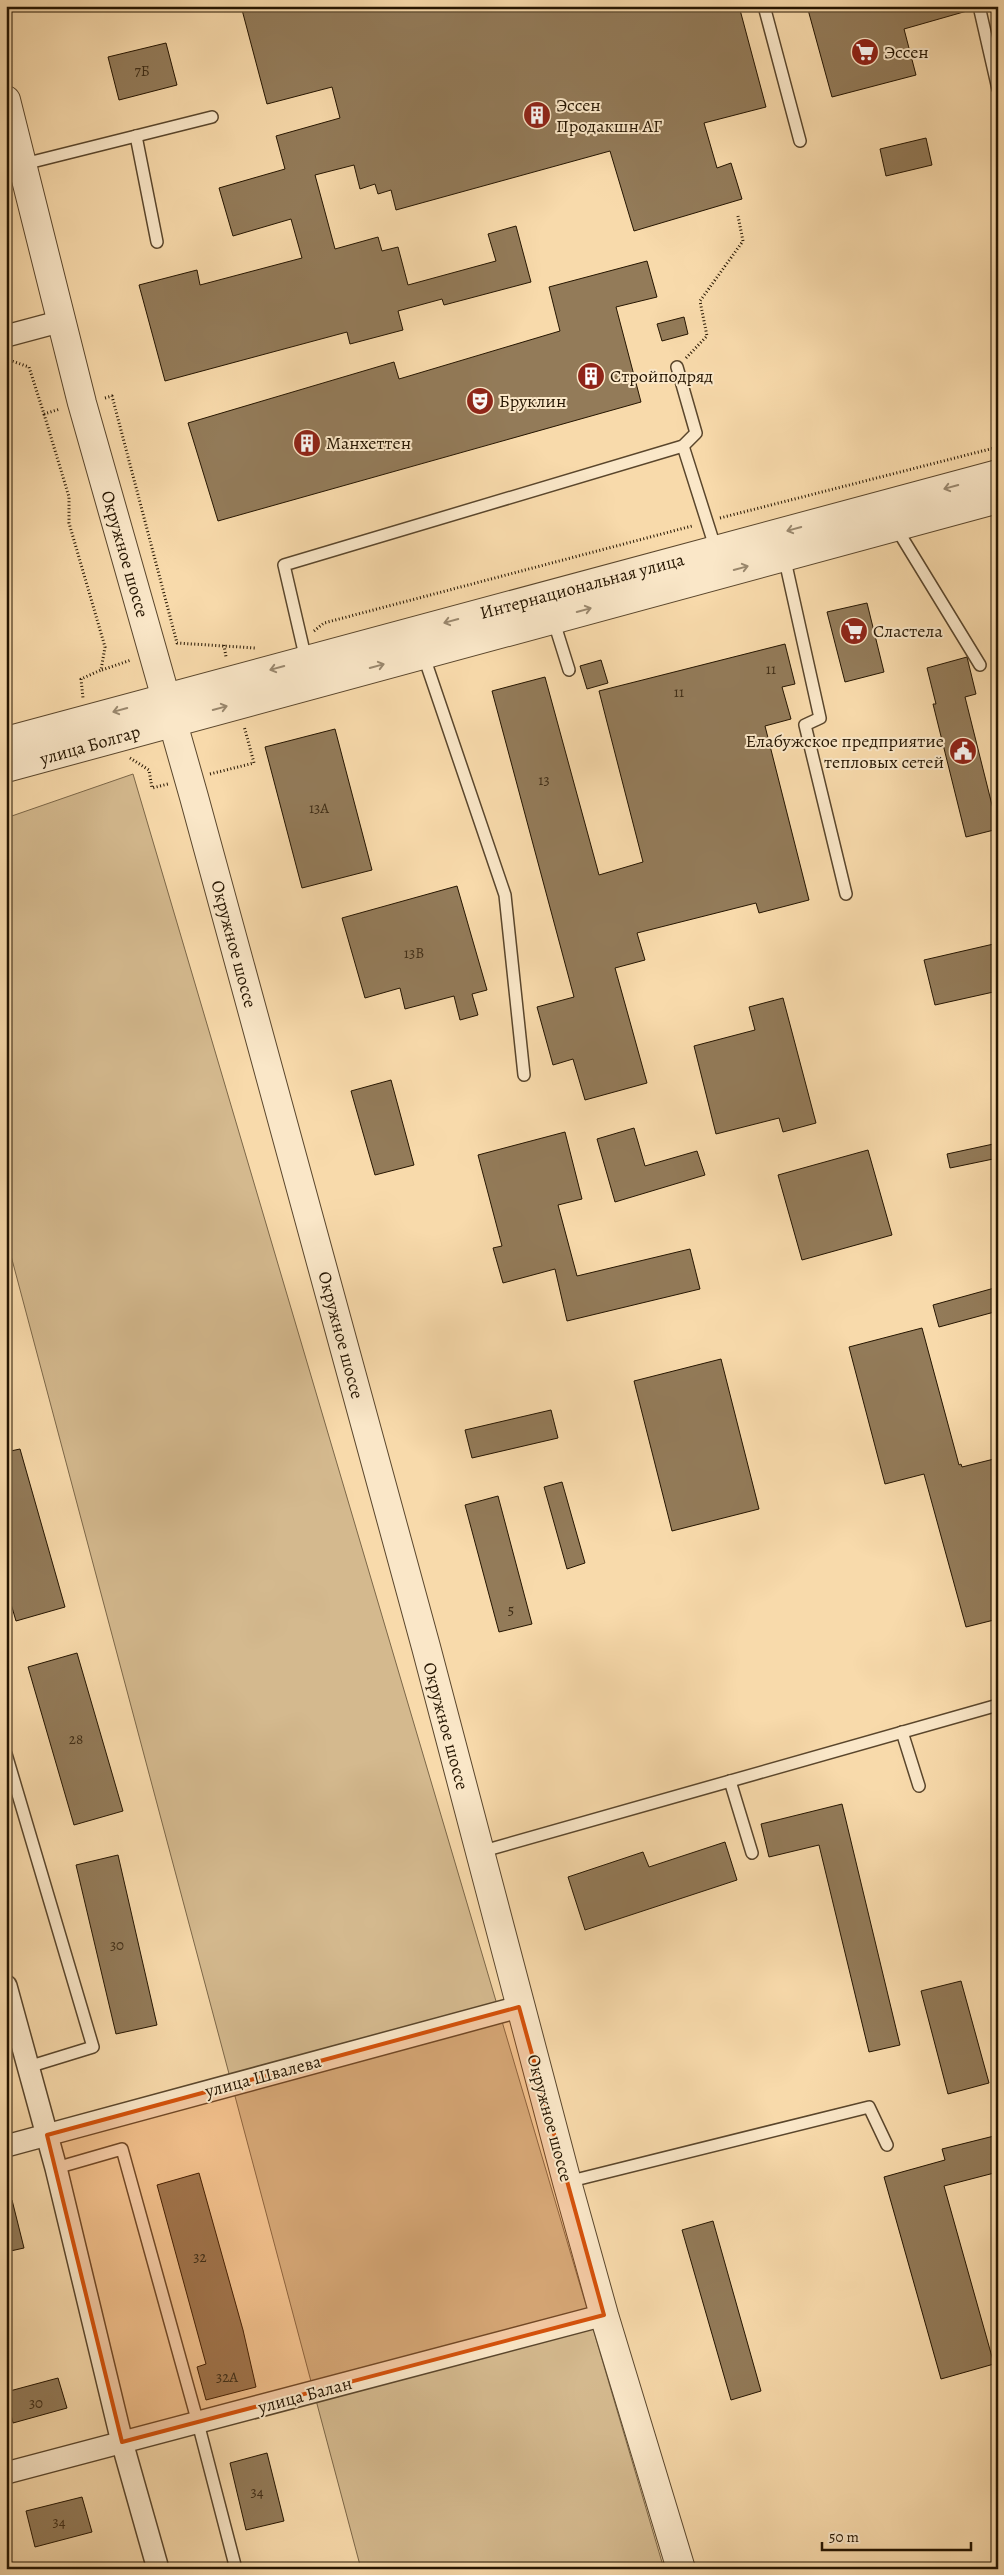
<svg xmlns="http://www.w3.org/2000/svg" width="1004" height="2575" font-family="Alegreya,serif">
<rect width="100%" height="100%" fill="#f8daab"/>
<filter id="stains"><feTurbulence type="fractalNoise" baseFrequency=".004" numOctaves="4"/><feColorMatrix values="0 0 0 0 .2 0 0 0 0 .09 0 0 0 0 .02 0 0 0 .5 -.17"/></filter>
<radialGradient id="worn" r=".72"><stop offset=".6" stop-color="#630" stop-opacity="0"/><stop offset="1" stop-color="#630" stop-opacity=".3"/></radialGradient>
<path fill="#d4b98e" stroke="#7c6748" d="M133,774L664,2569H361L6,1237V818Z"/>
<g fill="#937b59" stroke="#251501">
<path d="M241,6H739L766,107L704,123L717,168L731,163L742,199L634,231L610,151L396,210L391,190L378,194L375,184L360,189L354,165L315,175L335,249L378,237L382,251L398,247L408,285L496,261L488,234L516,226L531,282L444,305L442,299L398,311L403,330L350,344L347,332L165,381L139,285L197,270L200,285L302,258L291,219L233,236L219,188L285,169L276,136L340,118L332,87L267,104Z"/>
<path d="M807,6H966L967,11L904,29L916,75L832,97Z"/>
<path d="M166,43L177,85L119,100L108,57Z"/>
<path d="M926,138L932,165L886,176L880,149Z"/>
<path d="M647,261L657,297L616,307L641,402L218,521L188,423L394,362L399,379L560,331L549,287Z"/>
<path d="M684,317L688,334L662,341L657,324Z"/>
<path d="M867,603L884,672L845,682L827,612Z"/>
<path d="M785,644L795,684L782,687L791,719L765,726L809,900L759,913L756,903L637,933L645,960L615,968L647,1083L585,1100L573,1059L553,1065L537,1007L574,997L492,691L545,677L599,875L643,862L599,691Z"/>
<path d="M967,657L976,694L965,697L998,829L966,837L933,704H936L927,668Z"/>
<path d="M601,660L608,683L587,689L580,666Z"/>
<path d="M335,729L372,870L302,888L265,747Z"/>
<path d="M457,886L487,990L472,994L478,1015L460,1020L454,996L405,1009L400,988L365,998L342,918Z"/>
<path d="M998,943V991L935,1005L924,960Z"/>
<path d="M783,998L816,1123L783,1132L779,1118L716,1134L694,1046L755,1030L749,1007Z"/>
<path d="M391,1080L414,1165L375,1175L351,1091Z"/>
<path d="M634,1128L645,1166L697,1151L705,1175L615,1202L597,1139Z"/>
<path d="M565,1132L582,1199L558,1205L577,1276L690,1249L700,1289L567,1321L555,1269L503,1283L493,1248L502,1246L478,1155Z"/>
<path d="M998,1143V1158L950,1168L947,1154Z"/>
<path d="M868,1150L892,1235L802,1260L778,1175Z"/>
<path d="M998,1287V1311L939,1327L933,1305Z"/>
<path d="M922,1328L959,1465L961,1464L962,1467L998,1458V1619L966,1627L924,1474L885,1484L849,1347Z"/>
<path d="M721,1359L759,1509L672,1531L634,1381Z"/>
<path d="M551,1410L558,1438L472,1458L465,1430Z"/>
<path d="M20,1449L65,1607L16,1621L6,1587V1452Z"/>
<path d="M562,1482L585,1563L567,1569L544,1487Z"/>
<path d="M498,1496L532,1624L499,1632L465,1505Z"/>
<path d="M77,1653L123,1811L74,1825L28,1667Z"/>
<path d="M842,1804L900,2045L869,2052L819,1845L769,1857L761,1824Z"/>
<path d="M725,1842L737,1880L585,1930L568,1877L643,1852L649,1867Z"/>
<path d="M118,1855L157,2025L116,2034L76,1865Z"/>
<path d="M961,1981L989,2083L948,2094L921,1991Z"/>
<path d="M998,2135V2172L944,2186L994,2364L941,2379L884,2177L945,2160L942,2149Z"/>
<path d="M199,2173L243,2330L256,2387L206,2400L197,2367L206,2364L157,2185Z"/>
<path d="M6,2200H12L24,2248L6,2252Z"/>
<path d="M713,2221L761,2391L731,2400L682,2230Z"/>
<path d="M58,2378L67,2408L13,2423L6,2392Z"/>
<path d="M267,2453L284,2521L246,2530L230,2463Z"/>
<path d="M82,2497L92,2532L35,2547L26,2511Z"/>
</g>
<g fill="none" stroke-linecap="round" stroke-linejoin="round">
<g stroke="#5a462c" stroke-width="14">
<g id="service">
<path d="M764,6L800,141"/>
<path d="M979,6L998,89"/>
<path d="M136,136L157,242"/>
<path d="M24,164L212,117"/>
<path d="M683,446L716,550"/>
<path d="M895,526L980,665"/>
<path d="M784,556L820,718L805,725L846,894"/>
<path d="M553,619L569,670"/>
<path d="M423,654L505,895L524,1075"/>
<path d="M306,660L284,565L683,446L696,433L677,367"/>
<path d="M902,1732L919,1786"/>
<path d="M6,1754L93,2047L28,2067"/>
<path d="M730,1781L752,1853"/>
<path d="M480,1852L998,1705"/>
<path d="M56,2168L122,2149L198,2423L236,2569"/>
<path d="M567,2182L869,2107L887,2145"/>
</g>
</g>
<g stroke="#5a462c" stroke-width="24">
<g id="minor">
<path d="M6,336L62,321"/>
<path d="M6,1986L56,2168L122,2442L158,2569"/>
<path d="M6,2146L519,2007"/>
<path d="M6,2473L604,2315"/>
</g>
</g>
<g stroke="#5a462c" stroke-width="30">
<g id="tertiary">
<path d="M6,100L82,403L194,797L426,1647L567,2182L604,2315L681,2569"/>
<path d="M6,741L998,474"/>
<path d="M6,768L998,499"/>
</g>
</g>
<g stroke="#251501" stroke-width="3" stroke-dasharray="1 2.5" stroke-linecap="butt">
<path d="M686,358L707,336L700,301L743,241L738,216"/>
<path d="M6,359L29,367L44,414L60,409"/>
<path d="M105,398L112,396L177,643L255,648"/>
<path d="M44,414L69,497V523L105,647L101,670L81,679L83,698"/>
<path d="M720,518L998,447"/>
<path d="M314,631L324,623L692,526"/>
<path d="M224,645L226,657"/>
<path d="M102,670L131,660"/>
<path d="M130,758L149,770L152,788L168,784"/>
<path d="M210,774L254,763L244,726"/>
</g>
<use href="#service" stroke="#fae7c8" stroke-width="11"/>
<use href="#minor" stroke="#fae7c8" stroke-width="21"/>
<use href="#tertiary" stroke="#fae7c8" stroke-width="28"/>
</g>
<defs><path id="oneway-shaft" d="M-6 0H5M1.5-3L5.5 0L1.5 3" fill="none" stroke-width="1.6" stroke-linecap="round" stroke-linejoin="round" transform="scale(1.25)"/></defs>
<g stroke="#9a886e">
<use href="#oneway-shaft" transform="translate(951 487) rotate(165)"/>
<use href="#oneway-shaft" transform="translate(794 529) rotate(165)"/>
<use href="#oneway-shaft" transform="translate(741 568) rotate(-15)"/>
<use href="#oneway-shaft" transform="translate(584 610) rotate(-15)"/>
<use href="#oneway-shaft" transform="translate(451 621) rotate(165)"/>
<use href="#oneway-shaft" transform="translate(377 666) rotate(-15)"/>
<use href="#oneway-shaft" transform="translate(277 668) rotate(165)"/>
<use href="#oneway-shaft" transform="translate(220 708) rotate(-15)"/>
<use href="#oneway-shaft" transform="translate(120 710) rotate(165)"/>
</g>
<path fill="#d4520b" fill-opacity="0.2" stroke="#d4520b" stroke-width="4" stroke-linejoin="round" d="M519,2007L604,2315L122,2442L47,2135Z"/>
<defs>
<g id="supermarket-disc" transform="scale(1.4375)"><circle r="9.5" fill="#8f2418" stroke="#fae7c8"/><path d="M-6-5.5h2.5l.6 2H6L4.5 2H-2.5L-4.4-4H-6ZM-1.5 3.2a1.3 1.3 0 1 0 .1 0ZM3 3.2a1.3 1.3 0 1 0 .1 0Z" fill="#fff"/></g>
<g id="building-disc" transform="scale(1.4375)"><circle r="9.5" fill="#8f2418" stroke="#fae7c8"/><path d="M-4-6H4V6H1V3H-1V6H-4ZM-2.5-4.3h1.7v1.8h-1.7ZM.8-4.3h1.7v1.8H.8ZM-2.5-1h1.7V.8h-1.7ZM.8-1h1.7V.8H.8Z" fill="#fff"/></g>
<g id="theatre-disc" transform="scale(1.4375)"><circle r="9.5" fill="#8f2418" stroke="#fae7c8"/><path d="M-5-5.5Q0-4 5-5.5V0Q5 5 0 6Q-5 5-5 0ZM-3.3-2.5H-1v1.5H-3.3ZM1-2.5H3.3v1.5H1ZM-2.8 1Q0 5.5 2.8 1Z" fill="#fff"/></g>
<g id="civic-disc" transform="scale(1.4375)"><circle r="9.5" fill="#8f2418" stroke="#fae7c8"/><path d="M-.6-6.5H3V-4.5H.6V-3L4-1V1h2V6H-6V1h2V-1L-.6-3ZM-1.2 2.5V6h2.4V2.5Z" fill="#fff"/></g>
</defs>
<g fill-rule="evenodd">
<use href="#supermarket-disc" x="865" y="52"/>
<use href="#building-disc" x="537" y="115"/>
<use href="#building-disc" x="591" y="376"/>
<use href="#theatre-disc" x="480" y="401"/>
<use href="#building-disc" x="307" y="443"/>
<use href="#supermarket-disc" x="854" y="631"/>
<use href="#civic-disc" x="963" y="751"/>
</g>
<g text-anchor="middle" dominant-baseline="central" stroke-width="4" stroke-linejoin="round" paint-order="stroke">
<g font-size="15" fill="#402e17">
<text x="142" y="71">7Б</text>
<text x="771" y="669">11</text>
<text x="679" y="692">11</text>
<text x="544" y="780">13</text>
<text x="319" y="808">13А</text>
<text x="414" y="953">13В</text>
<text x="511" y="1610">5</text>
<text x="76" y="1739">28</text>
<text x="117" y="1945">30</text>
<text x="200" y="2257">32</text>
<text x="227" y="2377">32А</text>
<text x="36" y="2403">30</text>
<text x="257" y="2492">34</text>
<text x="59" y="2522">34</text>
</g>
<g font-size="18" fill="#251501" stroke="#fae7c8" text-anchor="start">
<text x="884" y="52">Эссен</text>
<text x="556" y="105">Эссен<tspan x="556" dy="21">Продакшн АГ</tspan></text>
<text x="610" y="376">Стройподряд</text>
<text x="499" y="401">Бруклин</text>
<text x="326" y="443">Манхеттен</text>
<text x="873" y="631">Сластела</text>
<text x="944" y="741" text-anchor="end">Елабужское предприятие<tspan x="944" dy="21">тепловых сетей</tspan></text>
</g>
<g font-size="18" fill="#251501" stroke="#fae7c8">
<text transform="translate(125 554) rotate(74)">Окружное шоссе</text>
<text transform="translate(582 586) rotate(-15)">Интернациональная улица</text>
<text transform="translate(90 745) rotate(-16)">улица Болгар</text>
<text transform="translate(234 944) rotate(75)">Окружное шоссе</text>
<text transform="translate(341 1335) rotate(75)">Окружное шоссе</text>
<text transform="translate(446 1726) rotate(75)">Окружное шоссе</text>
<text transform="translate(263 2076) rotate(-15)">улица Швалева</text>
<text transform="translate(550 2118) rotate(75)">Окружное шоссе</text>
<text transform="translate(305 2395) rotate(-15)">улица Балан</text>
</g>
</g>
<rect width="1004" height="2575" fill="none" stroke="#f8daab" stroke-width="25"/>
<rect x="8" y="8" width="989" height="2560" fill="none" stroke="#251501" stroke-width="2.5"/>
<rect x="12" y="12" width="979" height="2550" fill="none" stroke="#251501"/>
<path d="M822 2542v8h149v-8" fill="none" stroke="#251501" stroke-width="2.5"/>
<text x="829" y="2542" font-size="15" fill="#251501" stroke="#fae7c8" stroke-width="4" paint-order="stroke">50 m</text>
<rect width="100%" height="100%" filter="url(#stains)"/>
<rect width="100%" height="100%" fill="url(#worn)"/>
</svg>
